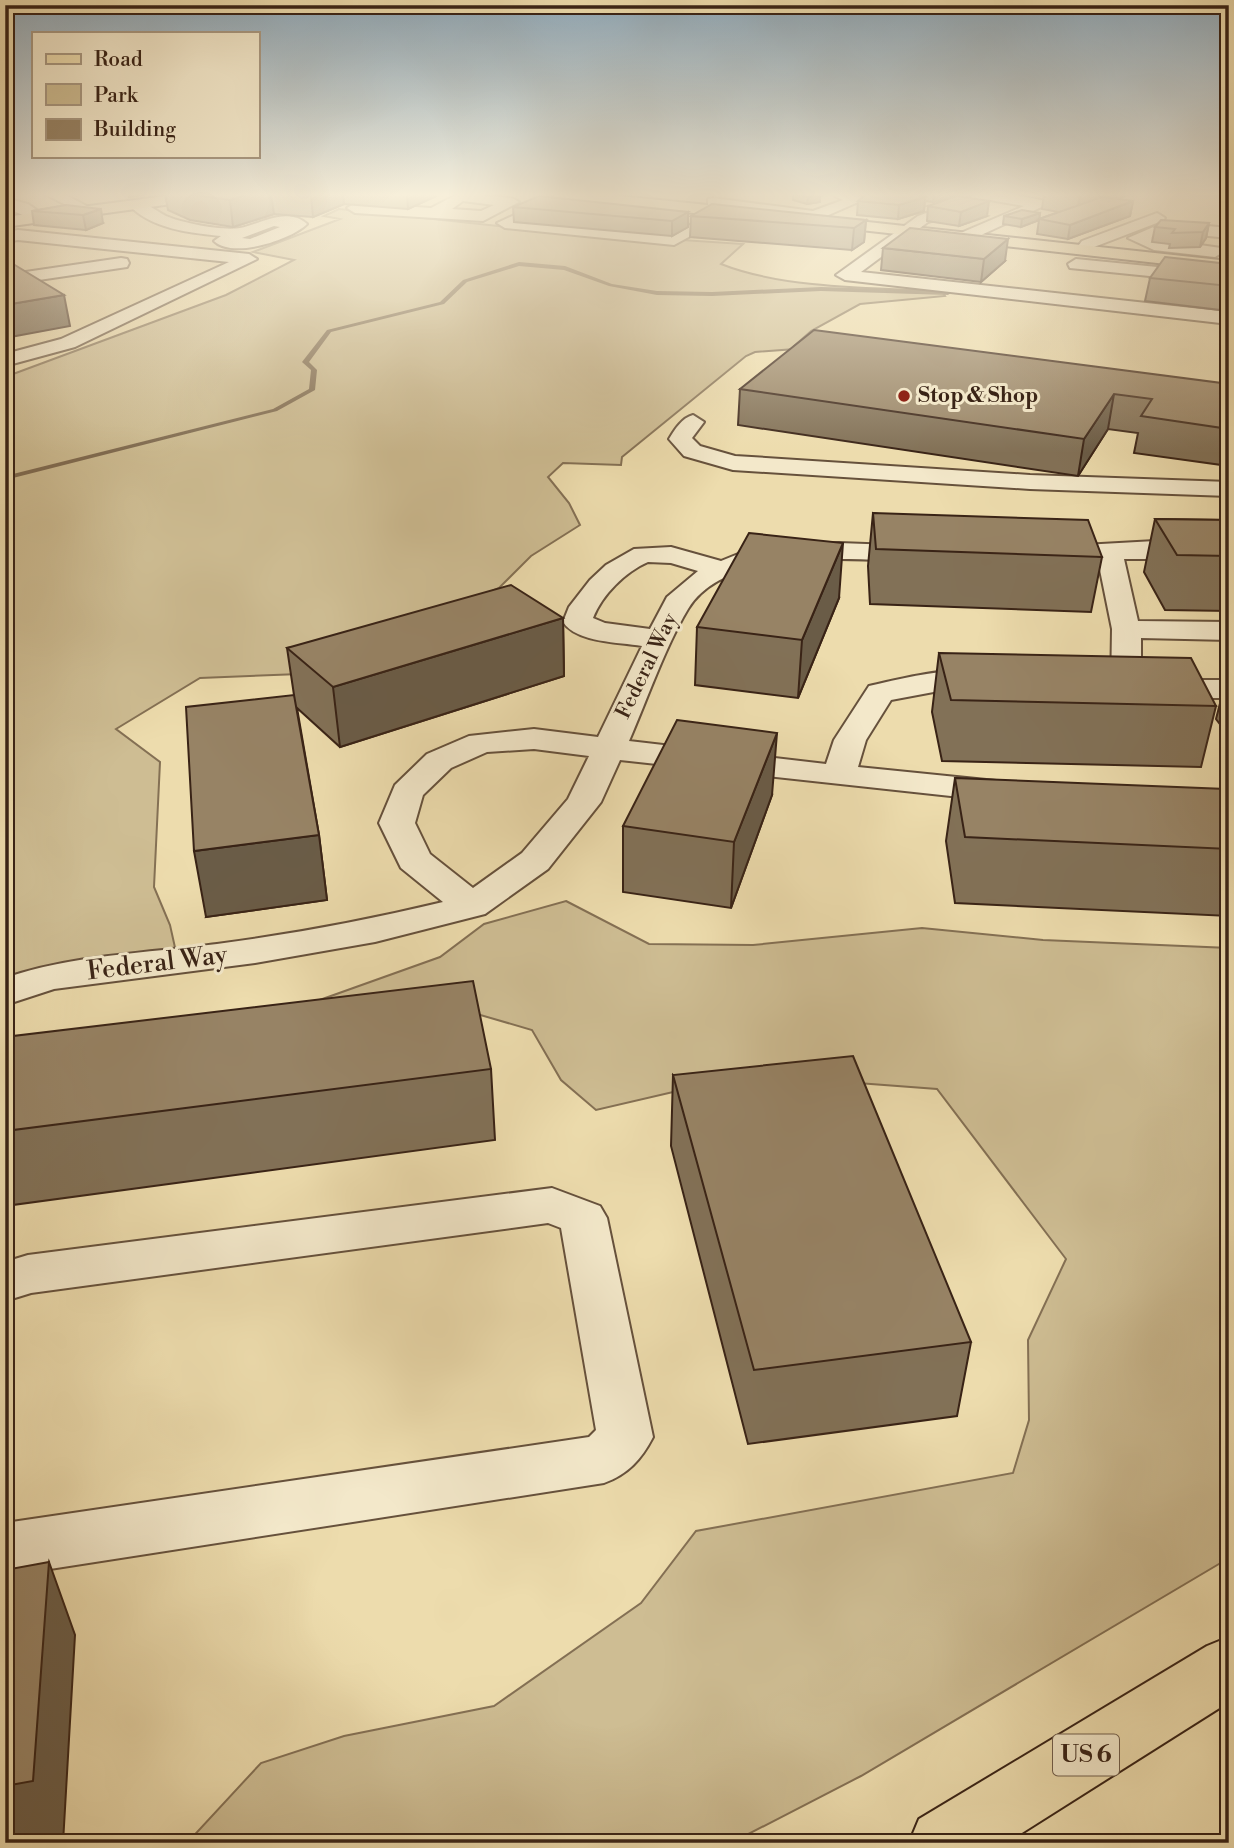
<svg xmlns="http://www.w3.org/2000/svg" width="1234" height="1848" font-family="'Libre Bodoni',serif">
<rect width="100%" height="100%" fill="#eddcad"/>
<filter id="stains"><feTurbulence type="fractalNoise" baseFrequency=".00286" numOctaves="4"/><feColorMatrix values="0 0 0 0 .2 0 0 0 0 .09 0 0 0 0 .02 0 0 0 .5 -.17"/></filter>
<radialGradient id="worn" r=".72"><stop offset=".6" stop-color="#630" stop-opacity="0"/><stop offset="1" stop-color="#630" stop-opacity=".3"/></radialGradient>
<g fill="#cebd93" stroke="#847054" stroke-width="2">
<path d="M339,209L546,231L743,244L721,264C784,289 874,288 942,291L945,296L860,304L811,331L794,346L795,349L755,352L746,356L622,457L621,465L563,463L548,477L569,503L580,525L531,556L499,588L300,674L200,678L116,729L160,762L154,887L170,925L176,952L5,986V377L226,295L294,260L253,252L340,219L324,216Z"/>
<path d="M566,901L649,944L753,945L922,928L1043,940L1229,948V1558L861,1776L731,1843H187L261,1763L344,1736L494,1706L641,1603L696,1531L1013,1473L1029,1420L1028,1340L1066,1259L937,1089L778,1077L686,1089L596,1110L561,1080L532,1030L477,1014L286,1012L440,957L484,924Z"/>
</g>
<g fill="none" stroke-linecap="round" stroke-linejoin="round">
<path fill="#806c52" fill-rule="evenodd" d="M519,262L565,266L612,284L657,291L712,292L821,287L948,291L951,293L948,295L821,291L712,296L657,295L609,286L564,270L519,266L467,282L444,304L331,332L309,362L317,370L315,390L277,411L5,480V476L273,409L309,389L311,370L302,362L327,330L440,302L463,280Z"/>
<g stroke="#66513c" stroke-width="4">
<g id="minor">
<path d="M45,194H64L96,211L88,216L83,214Z"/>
<path d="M458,194L512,198L519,202L483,221L355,213L347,208L355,203L431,208ZM463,201L494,205L481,211L452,209Z"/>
<path d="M560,194L569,198L524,220L671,235L722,208L708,205V199L713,198L813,211L843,200L831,194H856L865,199L815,221L729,209V215L674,245L505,228L497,223Z"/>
<path d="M978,194H1009L1046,201L1048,204L968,241H956V235L1024,206L990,200L928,222L861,272L1229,312V324L845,280L836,275L918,216Z"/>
<path d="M5,198L28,204L48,218L40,223L5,207Z"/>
<path d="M137,200C147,203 156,211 166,216C182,223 222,231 240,228C260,224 288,206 307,224C291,240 232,259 214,241L221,236C191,233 151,229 129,205ZM274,226L280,227L250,239L242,238Z"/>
<path d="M1157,213L1165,218L1162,221L1094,247L1089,253H1077L1075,250L1082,241Z"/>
<path d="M1165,222L1229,228V238L1167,232L1151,238L1221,248L1223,252L1215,257L1154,250L1128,238Z"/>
<path d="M18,230L249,254L257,259L75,347L5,366V354L61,339L229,262L18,240L5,242V232Z"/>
<path d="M121,258L127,259L129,263L127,267L5,285V275Z"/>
<path d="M1076,259L1229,274V284L1070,268L1068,264Z"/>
<path d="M693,415L704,422L692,438L700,446L735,456L1030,475L1229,482V496L1030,489L733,470L684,456L669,439C675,429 682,418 693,415Z"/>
<path d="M1155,541L1229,543V559H1124L1138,621L1229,622V640L1141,638V686L1155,680H1229V698H1155L1144,696L1140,690L1137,696L1126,698L1115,696L1111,689L1112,629L1098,560L1038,561L1034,555L1038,549L1047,547Z"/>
<path d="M839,543L921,546L930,548L934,554L930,560L921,562C857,560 727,545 688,609C665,647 647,700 629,741L826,764L834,740L869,686C908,677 958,664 997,674L1001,680L997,686L939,691L891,700L866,740L858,767L1006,782L1018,785L1023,792L1018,799L1006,802L620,760L601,802L548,869L485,914L375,942L255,963L54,989L5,1005V978C72,955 146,953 217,944C293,934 368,920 443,902L401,868L379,823L395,785L427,754L469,736L534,729L598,737L642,646C619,642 577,643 563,622L569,607L590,580L606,565L634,549L671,547L721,561L753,548ZM648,562L671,563L698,571L667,597L650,629L605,623L593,618C602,595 625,572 648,562ZM534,749L589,756L568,799L522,853L473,888L430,854L415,823L423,795L451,768L487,752Z"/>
<path d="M552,1188L600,1206L607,1218L653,1437C641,1460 628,1474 604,1483L5,1576V1523L589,1437L596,1430L561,1228L548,1223L31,1293L5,1301V1262L28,1255Z"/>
</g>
</g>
<g stroke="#392316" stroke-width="4">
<g id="major">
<path d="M181,194H222L215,198L5,227V217Z"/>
<path d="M552,194H601L756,210L764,215L756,220L559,198Z"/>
<path d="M812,216L1229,261V271L807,224L804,221Z"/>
</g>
</g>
<g stroke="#392316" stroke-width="4">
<path id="highway" d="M1229,1637V1702L1006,1843H909L919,1819L1207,1646Z"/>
</g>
<use href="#minor" fill="#f3e8ca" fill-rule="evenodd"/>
<use href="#major" fill="#eddcad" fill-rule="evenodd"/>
<use href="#highway" fill="#eddcad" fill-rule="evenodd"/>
</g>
<g fill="#827157" stroke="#392316" stroke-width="2">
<path d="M165,194H436V196L408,209L344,204L313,217L274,214L233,227L190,220L168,210Z"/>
<path d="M793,194L820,195V202L807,204L793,200Z"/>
<path d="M867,194H962L933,202L925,201L924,211L898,219L857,215L858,201Z"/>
<path d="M1044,194H1130L1118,199L1133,201L1130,216L1068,239L1037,234L1039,220L1021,227L1003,224L1004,216L1040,213L1039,219L1059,212L1042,209Z"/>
<path d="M66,205L103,223L86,230L34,225L32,211Z"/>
<path d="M928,206L987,216L959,226L927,221Z"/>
<path d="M513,207L688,212V227L672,236L514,222Z"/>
<path d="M691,216L866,220L864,242L852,250L690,237Z"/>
<path d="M1209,223L1206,238L1200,247L1169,248L1170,244L1152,242L1155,227Z"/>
<path d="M883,248L1005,261L981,282L881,270Z"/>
<path d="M1229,264V311L1145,301L1150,278Z"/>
<path d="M1229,384V466L1134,453L1138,433L1108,429L1078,476L738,425L740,389Z"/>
<path d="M873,513L1102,557L1091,612L870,604L868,566Z"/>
<path d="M1155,519L1229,520V611L1165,610L1144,572Z"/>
<path d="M839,598L798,698L695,685L697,627Z"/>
<path d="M563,618L564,676L340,747L297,708L319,835L327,900L206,917L294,695L287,648Z"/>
<path d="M939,653L1216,706L1201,767L942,761L932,712Z"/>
<path d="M1229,668V736L1216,719Z"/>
<path d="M955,778L1229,795V916L955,903L946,841Z"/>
<path d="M772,795L731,908L623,892V826Z"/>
<path d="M5,1037L491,1069L495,1140L5,1206Z"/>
<path d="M673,1075L971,1342L957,1416L748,1444L671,1146Z"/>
</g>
<g fill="#6a5c47" stroke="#392316" stroke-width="2">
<path d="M128,194H147L129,197Z"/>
<path d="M249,194H271L274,214L233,227L230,200Z"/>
<path d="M311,194H343L344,204L313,217Z"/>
<path d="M407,194H436V196L408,209Z"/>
<path d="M934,194H962L933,202Z"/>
<path d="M1080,194H1130L1077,215Z"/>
<path d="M820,195V202L807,204L808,197Z"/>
<path d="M925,197L924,211L898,219L899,205Z"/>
<path d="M989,201L987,216L959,226L961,212Z"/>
<path d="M1133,201L1130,216L1068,239L1070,225Z"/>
<path d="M101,209L103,223L86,230L83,215Z"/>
<path d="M688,212V227L672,236V221Z"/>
<path d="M1040,213L1039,220L1021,227L1022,219Z"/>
<path d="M866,220L864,242L852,250L854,228Z"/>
<path d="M1209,223L1206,238L1200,247L1203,232Z"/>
<path d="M1008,239L1005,261L981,282L984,259Z"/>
<path d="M64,295L70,326L5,338V305Z"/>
<path d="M1114,394L1108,429L1078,476L1084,439Z"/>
<path d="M843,543L839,598L798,698L802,640Z"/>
<path d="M563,618L564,676L340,747L333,687Z"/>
<path d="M777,733L772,795L731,908L734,842Z"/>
<path d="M319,835L327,900L206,917L194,851Z"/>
<path d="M49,1562L75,1635L63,1843H5V1786Z"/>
</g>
<g fill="#978365" stroke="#392316" stroke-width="2">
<path d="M188,194H249L230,200Z"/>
<path d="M798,194H817L820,195L808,197Z"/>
<path d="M867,194H915L925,197L899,205L858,201Z"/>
<path d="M539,196L688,212L672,221L513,207Z"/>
<path d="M957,196L989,201L961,212L928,206Z"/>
<path d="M1102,197L1133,201L1070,225L1039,219Z"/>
<path d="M712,204L866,220L854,228L691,216Z"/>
<path d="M66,205L101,209L83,215L32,211Z"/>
<path d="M1022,210L1040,213L1022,219L1004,216Z"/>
<path d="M1161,220L1209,223L1203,232L1172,233L1175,229L1155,227Z"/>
<path d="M910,228L1008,239L984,259L883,248Z"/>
<path d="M1165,257L1229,264V286L1150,278Z"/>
<path d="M5,259L64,295L5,305Z"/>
<path d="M814,330L1229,384V429L1141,416L1152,399L1114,394L1084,439L740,389Z"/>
<path d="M873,513L1088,520L1102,557L876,549Z"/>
<path d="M1155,519L1229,520V556L1177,555Z"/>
<path d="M749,533L843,543L802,640L697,627Z"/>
<path d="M511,585L563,618L333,687L287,648Z"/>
<path d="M939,653L1191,658L1216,706L951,700Z"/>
<path d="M294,695L319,835L194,851L186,707Z"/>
<path d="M677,720L777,733L734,842L623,826Z"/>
<path d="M955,778L1226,789L1229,795V849L965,837Z"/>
<path d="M473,981L491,1069L5,1131V1037Z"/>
<path d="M853,1056L971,1342L754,1370L673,1075Z"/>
<path d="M49,1562L33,1781L5,1786V1570Z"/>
</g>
<linearGradient id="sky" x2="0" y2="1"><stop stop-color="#91abbc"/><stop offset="0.43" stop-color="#f7efda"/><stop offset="1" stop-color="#f7efda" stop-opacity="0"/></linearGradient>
<rect width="1234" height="453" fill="url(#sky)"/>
<circle fill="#8f2418" stroke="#f3e8ca" stroke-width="2.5" cx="904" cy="396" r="7"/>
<g text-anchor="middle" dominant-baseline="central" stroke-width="6" stroke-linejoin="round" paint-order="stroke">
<g font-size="21" font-weight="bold" fill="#392316" stroke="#f3e8ca" text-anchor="start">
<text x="918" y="396">Stop &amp; Shop</text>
</g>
<g font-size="21" fill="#392316" stroke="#f3e8ca">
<text transform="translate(647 666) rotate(-64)">Federal Way</text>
</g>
<rect fill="#f3e8ca" stroke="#715e4c" stroke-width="2" x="1053" y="1734.5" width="66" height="41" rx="5"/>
<g font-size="24" font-weight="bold" fill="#392316">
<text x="1086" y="1755">US 6</text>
</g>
<g font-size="26" fill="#392316" stroke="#f3e8ca">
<text transform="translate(157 963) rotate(-7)">Federal Way</text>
</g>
</g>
<rect width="1234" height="1848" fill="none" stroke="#eddcad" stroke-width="28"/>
<rect x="7" y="7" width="1220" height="1834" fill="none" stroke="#392316" stroke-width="3.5"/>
<rect x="14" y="14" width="1206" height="1820" fill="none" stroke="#392316" stroke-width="2"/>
<rect x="32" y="32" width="228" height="126" fill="#f3e8ca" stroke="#a99982" stroke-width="2"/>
<rect x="46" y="54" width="35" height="10" fill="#eddcad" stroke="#a99982" stroke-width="2"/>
<text x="94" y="66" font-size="21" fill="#392316">Road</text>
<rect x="46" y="84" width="35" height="21" fill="#cebd93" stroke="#a99982" stroke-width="2"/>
<text x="94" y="102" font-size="21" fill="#392316">Park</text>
<rect x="46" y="119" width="35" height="21" fill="#978365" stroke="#a99982" stroke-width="2"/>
<text x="94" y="136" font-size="21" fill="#392316">Building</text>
<rect width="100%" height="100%" filter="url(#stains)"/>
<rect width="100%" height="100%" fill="url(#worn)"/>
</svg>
